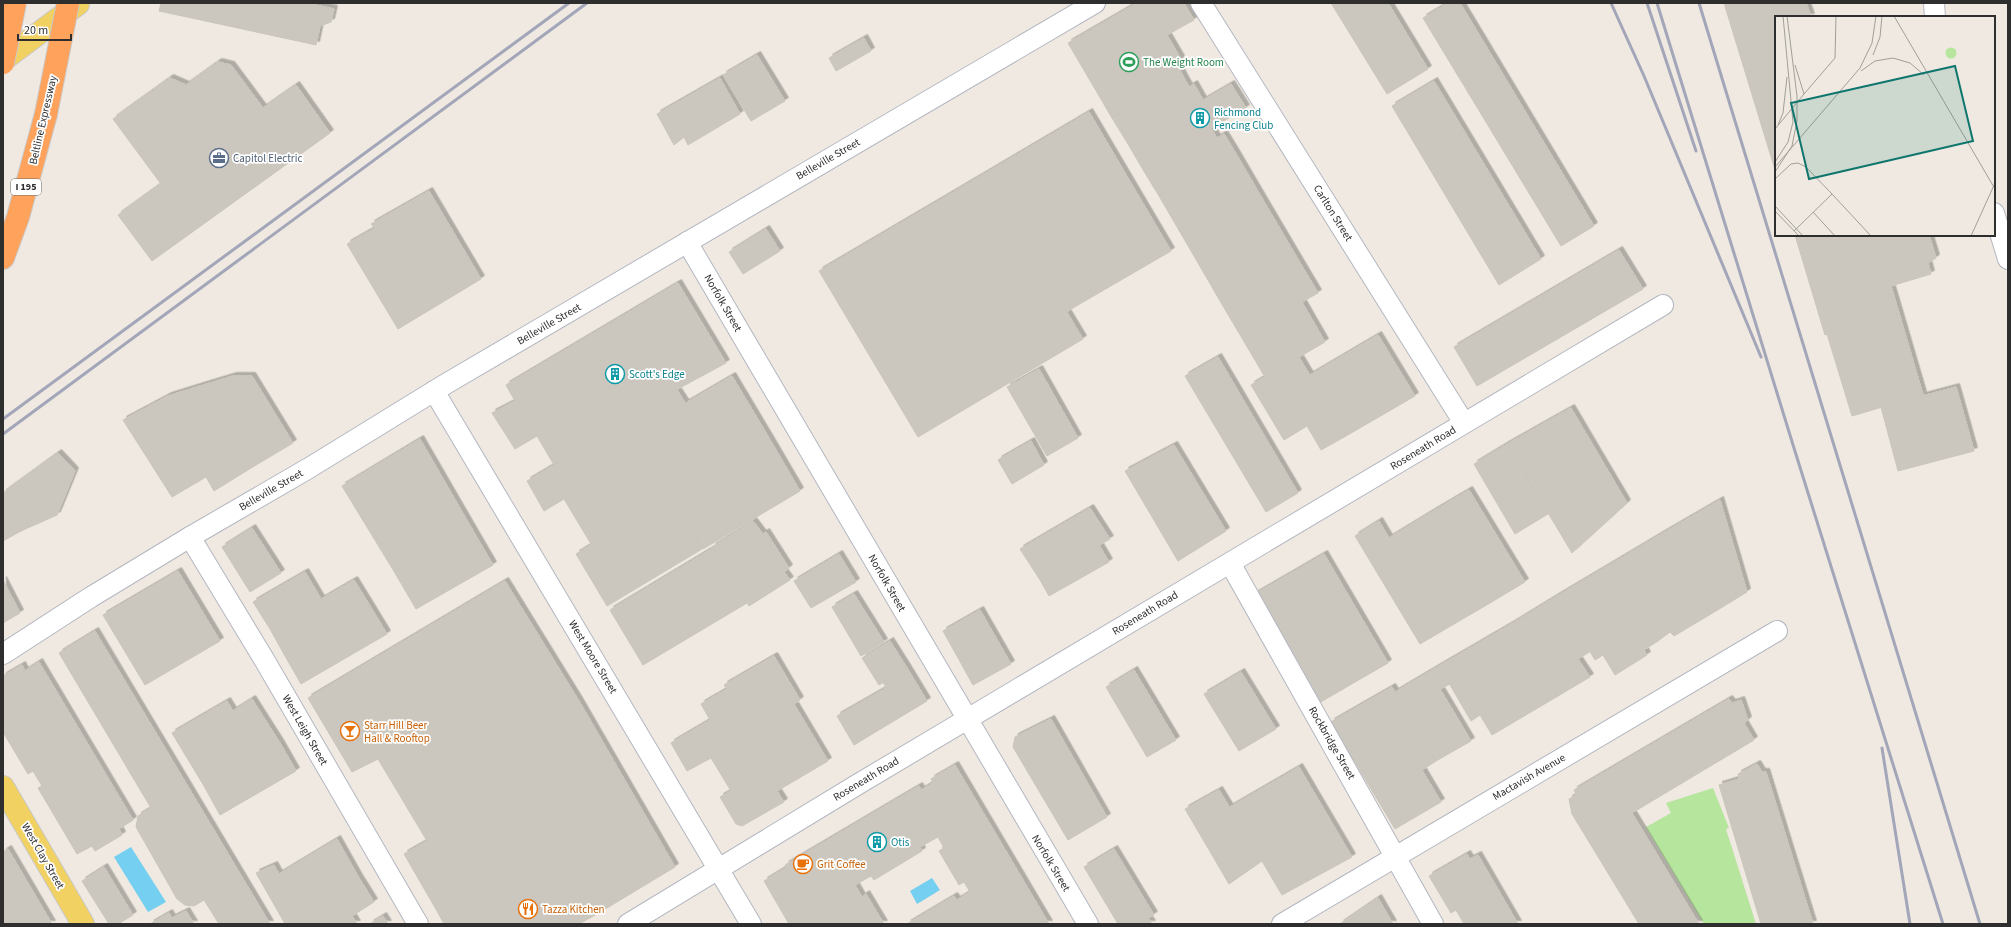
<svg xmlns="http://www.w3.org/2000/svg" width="2011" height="927" font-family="'Source Sans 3',sans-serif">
<defs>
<filter id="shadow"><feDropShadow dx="3.5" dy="-3.5" stdDeviation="0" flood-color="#0004"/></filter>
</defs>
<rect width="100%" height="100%" fill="#efe9e1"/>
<path fill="#b6e59e" d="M1713,788L1729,828L1726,829L1756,924H1704L1646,827L1671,813L1666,803Z"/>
<g fill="#75cff0">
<path d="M131,847L166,902L148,912L114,857Z"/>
<path d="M932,878L940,890L917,904L910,891Z"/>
</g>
<g fill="#cbc7bf" stroke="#cbc5ba" filter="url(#shadow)">
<path d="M161,3H243L238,28L159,11Z"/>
<path d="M243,3H307L334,9L331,22L320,26L316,45L238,28Z"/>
<path d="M1137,3H1184L1194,20L1167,35L1181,59L1177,64L1183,76L1112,118L1068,43Z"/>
<path d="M1331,3H1388L1428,69L1387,94Z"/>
<path d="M1448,3H1460L1594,226L1561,246L1423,18Z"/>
<path d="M1724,3H1806L1811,17H1776V173Z"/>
<path d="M864,38L871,51L836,71L829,58Z"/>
<path d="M757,55L785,101L751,121L723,75Z"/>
<path d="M218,62L231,65L263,108L296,85L330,133L152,261L118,215L161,184L113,119L170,78L186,85Z"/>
<path d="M1183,76L1189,87L1194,84L1203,100L1128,144L1112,118Z"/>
<path d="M720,78L740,114L688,145L684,137L674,145L657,114Z"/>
<path d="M1434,81L1541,259L1499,285L1392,106Z"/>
<path d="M1231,84L1246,108L1142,168L1128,144Z"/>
<path d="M1089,112L1171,251L1066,312L984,174Z"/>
<path d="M1211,128L1217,138L1224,134L1235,152L1159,196L1142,168Z"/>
<path d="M1235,152L1263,200L1187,244L1159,196Z"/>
<path d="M984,174L1083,339L918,437L819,271Z"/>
<path d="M429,191L481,279L398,329L347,244L375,228L371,224Z"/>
<path d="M1263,200L1299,261L1223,306L1187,244Z"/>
<path d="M766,229L780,251L743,274L729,252Z"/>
<path d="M1795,235H1929L1936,258L1928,263L1931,274L1891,286L1899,313L1825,335Z"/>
<path d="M1619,250L1643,289L1477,386L1454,347Z"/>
<path d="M1299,261L1318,293L1302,302L1325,342L1265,377L1223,306Z"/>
<path d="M678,283L726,363L663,397L668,404L554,465L537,436L515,449L492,413L515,401L506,385Z"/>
<path d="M1899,313L1923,395L1852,416L1827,334Z"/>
<path d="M1378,335L1415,396L1346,436L1310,375Z"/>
<path d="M1218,357L1298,493L1266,512L1185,376Z"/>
<path d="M1299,357L1346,436L1321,450L1307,426L1284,440L1251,385Z"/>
<path d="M1039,369L1078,438L1047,456L1007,387Z"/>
<path d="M233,376H252L293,443L251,468L200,386Z"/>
<path d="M732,376L769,438L709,474L672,411Z"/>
<path d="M200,386L251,468L214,491L206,477L172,497L123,420L168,396Z"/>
<path d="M1956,387L1974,451L1898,471L1881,407Z"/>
<path d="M677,390L686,404L672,411L709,474L591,544L564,499L544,511L527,481L554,465L668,404L663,397Z"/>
<path d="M1571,408L1627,503L1572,553L1507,444Z"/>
<path d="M769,438L800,491L703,549L671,496Z"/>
<path d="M420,439L472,529L395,573L342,486Z"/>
<path d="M1031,441L1044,465L1012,484L998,460Z"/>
<path d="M1507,444L1548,514L1515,534L1474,464Z"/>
<path d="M1174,445L1226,531L1178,561L1125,471Z"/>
<path d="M58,453L75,471L57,515L21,531L3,500V493Z"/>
<path d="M1469,490L1525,582L1490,603L1435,510Z"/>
<path d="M671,496L702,549L607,606L576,554Z"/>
<path d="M3,500L21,531L3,541Z"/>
<path d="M1720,500L1747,592L1711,614L1663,533Z"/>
<path d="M1090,508L1110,539L1040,580L1020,549Z"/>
<path d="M1435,510L1490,603L1420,644L1355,536L1379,521L1389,538Z"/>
<path d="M753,521L763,534L766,532L789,568L784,572L790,580L749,606L712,547Z"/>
<path d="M252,528L281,573L250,592L222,547Z"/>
<path d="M472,529L493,565L416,609L395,573Z"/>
<path d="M1663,533L1711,614L1674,636L1670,632L1658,641L1611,564Z"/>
<path d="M1099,545L1109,562L1049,596L1040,580Z"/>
<path d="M713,548L747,603L643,665L610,610Z"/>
<path d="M839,554L856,582L811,608L794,581Z"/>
<path d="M1324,554L1388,663L1319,703L1255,594Z"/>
<path d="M1611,564L1658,641L1644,650L1647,655L1615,675L1603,655L1595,660L1557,596Z"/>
<path d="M178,571L220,641L145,685L103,615Z"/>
<path d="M305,572L321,599L270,629L253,602Z"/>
<path d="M3,580L20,613L3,623Z"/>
<path d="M354,580L370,606L285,656L270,629Z"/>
<path d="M505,581L579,701L675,867L602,911L560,839L437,911L404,854L427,841L378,759L352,772L308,698Z"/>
<path d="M854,594L884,642L861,656L832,607Z"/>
<path d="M1557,596L1591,651L1578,659L1590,677L1558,696L1513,623Z"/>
<path d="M370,606L387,634L301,684L285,656Z"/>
<path d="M980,610L1011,664L973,685L943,631Z"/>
<path d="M1513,623L1558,696L1492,735L1480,715L1471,721L1439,666Z"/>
<path d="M95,631L270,924H219L204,900L194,906L185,905L177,899L136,827L138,816L151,808L59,653Z"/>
<path d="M890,641L907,668L879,685L862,658Z"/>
<path d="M774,656L800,700L794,704L828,761L777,791L784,802L742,826L736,824L720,797L731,791L711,758L687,771L671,743L710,720L701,704L727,689L724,685Z"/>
<path d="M39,662L133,820L119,829L122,835L95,851L92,846L77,854L38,788L42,786L33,771L28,774L3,732V676L22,665L25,671Z"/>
<path d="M1439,666L1450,684L1440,689L1471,741L1436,761L1395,692Z"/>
<path d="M907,668L927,701L854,745L837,716L886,688L883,682Z"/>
<path d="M1134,670L1176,740L1147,757L1106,687Z"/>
<path d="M1241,672L1276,729L1239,751L1204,694Z"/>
<path d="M1392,687L1436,761L1422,770L1441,802L1395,829L1331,722Z"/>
<path d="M252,699L280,743L204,786L172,733L227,701L233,711Z"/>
<path d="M1729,699L1732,703L1741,700L1748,720L1744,723L1754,740L1632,813L1699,924H1639L1572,814L1569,799L1576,795L1574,790Z"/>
<path d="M1051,719L1107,817L1068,840L1013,747L1015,737Z"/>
<path d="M280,743L296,771L220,815L204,786Z"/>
<path d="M1757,764L1762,772H1766L1813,924H1761L1719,785L1739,779L1738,774Z"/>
<path d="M955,765L1049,924H907L954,896L957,900L970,892L964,882L959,885L939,851L944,848L938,837L920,847L922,851L874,880L871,876L855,885L862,897L866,894L884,924H789L764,881L787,867L785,865L919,786L921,790L933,783L931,779Z"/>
<path d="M1299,767L1352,857L1282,895L1230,807Z"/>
<path d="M1219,790L1262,861L1229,884L1185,809Z"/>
<path d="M337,839L359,878L284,922L256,873L274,865L279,874Z"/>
<path d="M560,839L602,911L579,924H444L437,911Z"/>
<path d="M8,849L52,924H3V852Z"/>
<path d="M1114,849L1154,915L1148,918L1152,924H1118L1084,867Z"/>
<path d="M1467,854L1470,859L1478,855L1518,924H1464L1456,910L1451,913L1429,876Z"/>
<path d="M104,867L133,915L118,924H109L82,881Z"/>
<path d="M359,878L374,902L352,916L357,924H285L284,922Z"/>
<path d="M1378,898L1393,924H1340Z"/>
<path d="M186,911L194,924H150L169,913L172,918Z"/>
<path d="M383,916L388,924H370Z"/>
</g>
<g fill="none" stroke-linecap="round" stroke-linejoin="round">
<g stroke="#b4b7c1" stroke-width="22">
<g id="minor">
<path d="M1201,3L1464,423"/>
<path d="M1934,3L1935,17"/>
<path d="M1994,213L2008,259"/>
<path d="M687,242L1088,924"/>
<path d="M434,391L751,924"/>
<path d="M190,537L265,661L418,924"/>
<path d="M1230,563L1433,924"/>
<path d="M3,654L91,597L190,537L309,468L444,385L1095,3"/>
<path d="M628,924L860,783L1663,305"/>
<path d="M1282,924L1777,631"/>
</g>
</g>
<g stroke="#c9c9c9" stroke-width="24">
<g id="primary">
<path d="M3,60L78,4"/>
<path d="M3,787L83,924"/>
</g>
</g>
<g stroke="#c9c9c9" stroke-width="24">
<path id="motorway" d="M3,258L18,217L46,114"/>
</g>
<use href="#minor" stroke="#fff" stroke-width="20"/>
<use href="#primary" stroke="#f2d163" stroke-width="22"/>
<use href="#motorway" stroke="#ffa35c" stroke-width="22"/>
<g stroke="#a3a6b8" stroke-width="3">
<path d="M1611,3L1644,76L1761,357"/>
<path d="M1647,3L1696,151"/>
<path d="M1657,3C1751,310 1846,618 1943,924"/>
<path d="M1699,3L1980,924"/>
<path d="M3,419L569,3"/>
<path d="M3,434L587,3"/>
<path d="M1882,748L1910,924"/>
</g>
<g stroke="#c9c9c9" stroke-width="24" stroke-linecap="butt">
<g id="motorway-bridge">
<path d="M3,63L15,3"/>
<path d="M46,114L68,3"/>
</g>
</g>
<use href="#motorway-bridge" stroke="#ffa35c" stroke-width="22"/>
</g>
<defs>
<g id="stadium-ring" transform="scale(1)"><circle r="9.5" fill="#fff" stroke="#2e9e5b" stroke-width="1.5"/><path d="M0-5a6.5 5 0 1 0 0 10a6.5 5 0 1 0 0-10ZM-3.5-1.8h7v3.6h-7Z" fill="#2e9e5b"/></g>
<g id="building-ring" transform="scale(1)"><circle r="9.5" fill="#fff" stroke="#0f9aa8" stroke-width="1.5"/><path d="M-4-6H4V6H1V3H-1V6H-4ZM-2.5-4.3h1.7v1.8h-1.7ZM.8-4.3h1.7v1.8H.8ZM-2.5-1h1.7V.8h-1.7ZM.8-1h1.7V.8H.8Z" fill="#0f9aa8"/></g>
<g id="office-ring" transform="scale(1)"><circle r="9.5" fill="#fff" stroke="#5c6f8a" stroke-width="1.5"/><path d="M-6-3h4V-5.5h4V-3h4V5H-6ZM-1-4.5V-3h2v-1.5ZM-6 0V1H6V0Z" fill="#5c6f8a"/></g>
<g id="bar-ring" transform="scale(1)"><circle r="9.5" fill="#fff" stroke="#e8710a" stroke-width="1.5"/><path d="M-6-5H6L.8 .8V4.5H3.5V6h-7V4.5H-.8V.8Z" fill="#e8710a"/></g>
<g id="cafe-ring" transform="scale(1)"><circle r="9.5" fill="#fff" stroke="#e8710a" stroke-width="1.5"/><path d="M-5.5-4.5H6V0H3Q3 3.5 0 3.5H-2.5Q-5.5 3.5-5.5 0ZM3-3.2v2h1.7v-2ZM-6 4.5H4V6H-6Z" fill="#e8710a"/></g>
<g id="restaurant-ring" transform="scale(1)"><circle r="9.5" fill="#fff" stroke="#e8710a" stroke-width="1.5"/><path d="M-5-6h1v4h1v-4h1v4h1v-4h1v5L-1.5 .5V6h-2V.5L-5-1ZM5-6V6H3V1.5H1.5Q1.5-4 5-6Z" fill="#e8710a"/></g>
</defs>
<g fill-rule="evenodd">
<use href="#stadium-ring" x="1129" y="62"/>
<use href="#building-ring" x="1200" y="118"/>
<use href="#office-ring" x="219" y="158"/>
<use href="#building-ring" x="615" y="374"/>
<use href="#bar-ring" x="350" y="731"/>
<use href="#building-ring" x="877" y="842"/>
<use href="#cafe-ring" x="803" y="864"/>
<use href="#restaurant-ring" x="528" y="909"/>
</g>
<g text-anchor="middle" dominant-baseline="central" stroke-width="3.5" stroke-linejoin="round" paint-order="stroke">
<rect fill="#fff" stroke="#6d6d6d" stroke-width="1" x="11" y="179" width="30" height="16" rx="3"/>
<g font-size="10" font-weight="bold" fill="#2e2e2e">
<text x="26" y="187">I 195</text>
</g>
<g font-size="11" fill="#27864d" stroke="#fff" text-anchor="start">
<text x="1143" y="62">The Weight Room</text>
</g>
<g font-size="11" fill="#0d838f" stroke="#fff" text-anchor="start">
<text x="1214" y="112">Richmond<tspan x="1214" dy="13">Fencing Club</tspan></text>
<text x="629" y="374">Scott's Edge</text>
<text x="891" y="842">Otis</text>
</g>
<g font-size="11" fill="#2e2e2e" stroke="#fff">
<text transform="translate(43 120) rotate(-77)">Beltline Expressway</text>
<text transform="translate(828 159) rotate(-30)">Belleville Street</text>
<text transform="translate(1333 213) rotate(58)">Carlton Street</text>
<text transform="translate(723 303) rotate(60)">Norfolk Street</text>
<text transform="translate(549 324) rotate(-30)">Belleville Street</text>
<text transform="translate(1423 448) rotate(-31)">Roseneath Road</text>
<text transform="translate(271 490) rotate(-30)">Belleville Street</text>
<text transform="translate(887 583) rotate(60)">Norfolk Street</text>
<text transform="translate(1145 613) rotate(-31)">Roseneath Road</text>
<text transform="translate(593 657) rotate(59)">West Moore Street</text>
<text transform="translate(305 730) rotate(60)">West Leigh Street</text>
<text transform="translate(1332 743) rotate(60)">Rockbridge Street</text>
<text transform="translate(1529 777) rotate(-30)">Mactavish Avenue</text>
<text transform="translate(866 779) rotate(-31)">Roseneath Road</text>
<text transform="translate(43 856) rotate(60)">West Clay Street</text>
<text transform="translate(1051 863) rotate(59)">Norfolk Street</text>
</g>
<g font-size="11" fill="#4e5e75" stroke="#fff" text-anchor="start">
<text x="233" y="158">Capitol Electric</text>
</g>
<g font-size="11" fill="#c56008" stroke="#fff" text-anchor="start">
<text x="364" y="725">Starr Hill Beer<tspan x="364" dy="13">Hall &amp; Rooftop</tspan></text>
<text x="817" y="864">Grit Coffee</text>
<text x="542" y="909">Tazza Kitchen</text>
</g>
</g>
<g transform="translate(1775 16)">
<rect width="220" height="220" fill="#efe9e1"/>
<path d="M170.5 37a5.5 5.5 0 1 1 11 0a5.5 5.5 0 1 1-11 0Z" fill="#b6e59e"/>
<path fill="none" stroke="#a29e99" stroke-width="1" d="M119,0L220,173M98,39L105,21L107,0M20,49L29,78M86,55L100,45L118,42L135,47L149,59M29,78L60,42L61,0M3,109L8,97L12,61M0,113L29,78M0,146L13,126L18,106L8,0M0,151L85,52L97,27L101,0M0,156L17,130L22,105V80L12,0M0,163L16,148L23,147L31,151M57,178L96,220M0,190L28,220M0,195L24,220M38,196L60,220M19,215L57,178L31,151M196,220L220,167"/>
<path fill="#0f766e" fill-opacity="0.15" stroke="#0f766e" stroke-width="2" d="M180,50L198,125L34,163L16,87Z"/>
<rect width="220" height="220" fill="none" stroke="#2e2e2e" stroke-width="2"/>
</g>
<rect width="2011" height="927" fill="none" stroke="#2e2e2e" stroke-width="8"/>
<path d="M18 34v6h53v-6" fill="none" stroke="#2e2e2e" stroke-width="2"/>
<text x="24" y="34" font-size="12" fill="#2e2e2e" stroke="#ffffff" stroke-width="3" paint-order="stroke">20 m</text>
</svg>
